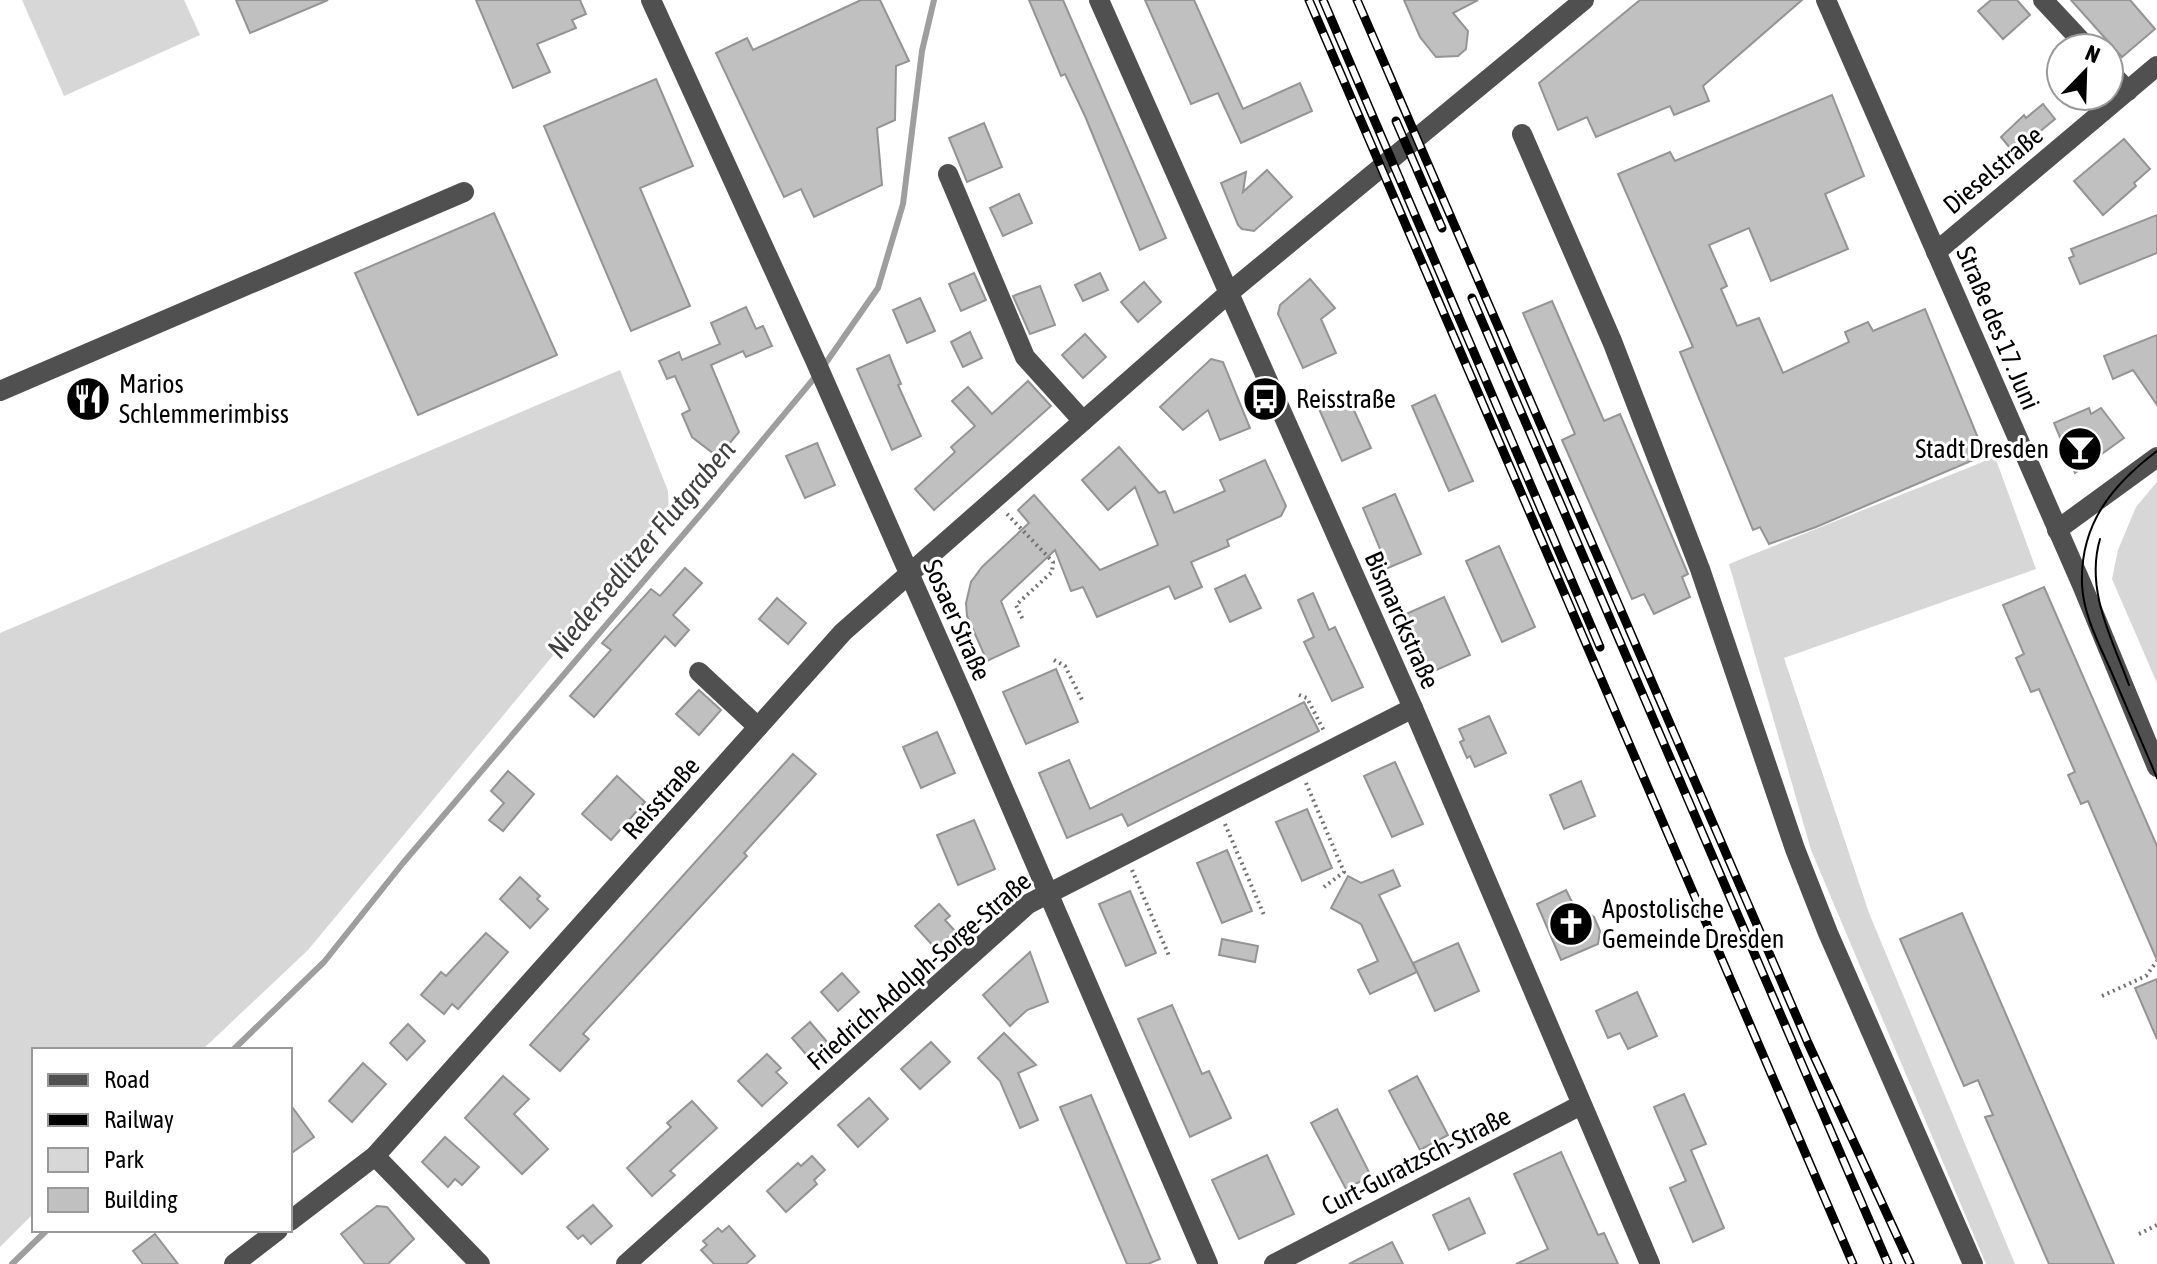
<svg xmlns="http://www.w3.org/2000/svg" width="2157" height="1264" font-family="'Asap Condensed',sans-serif">
<rect width="100%" height="100%" fill="#fff"/>
<g fill="#d7d7d7">
<path d="M22,0H184L200,35L64,96Z"/>
<path d="M620,370L668,491L669,516L308,950L202,1050H34V1213L0,1247V633Z"/>
<path d="M1995,457L2036,569L1784,658L1869,913L2015,1264H1986L1811,850L1729,564Z"/>
<path d="M2157,482V683L2112,579L2118,550L2136,507Z"/>
</g>
<g fill="none" stroke-linecap="round" stroke-linejoin="round">
<g stroke="#9e9e9e" stroke-width="6">
<path d="M823,367L878,288L903,204L922,51L934,0"/>
<path d="M233,1050L324,962L403,863L712,501L816,376"/>
<path d="M12,1264L47,1230"/>
</g>
</g>
<g fill="#c0c0c0" stroke="#949494" stroke-width="2">
<path d="M236,0H328L250,33Z"/>
<path d="M476,0H580L586,14L572,20L576,28L537,44L550,72L513,88Z"/>
<path d="M861,0H880L909,61L896,66L895,120L877,128L882,185L814,217L801,189L784,197L716,53L747,38L753,50Z"/>
<path d="M1029,0H1063L1166,238L1140,250L1085,116L1065,74L1061,76Z"/>
<path d="M1145,0H1194L1243,109L1300,83L1312,111L1241,143L1218,93L1191,104Z"/>
<path d="M1404,0H1478L1453,13L1468,31L1466,49L1458,56L1436,57L1420,37Z"/>
<path d="M1640,0H1802L1703,86L1709,101L1674,115L1670,106L1596,137L1587,117L1558,130L1539,83Z"/>
<path d="M1991,0H2017L2030,15L2003,39L1978,11Z"/>
<path d="M2071,0H2130L2155,29L2122,57Z"/>
<path d="M656,79L693,166L640,188L690,306L631,331L544,126Z"/>
<path d="M1832,95L1864,176L1825,194L1848,249L1771,281L1749,228L1709,245L1727,286L1721,289L1737,326L1759,318L1783,373L1849,342L1845,332L1868,322L1873,331L1925,309L1985,455L1816,527L1769,544L1760,527L1753,530L1680,352L1693,347L1618,174L1670,152L1675,161Z"/>
<path d="M2043,104L2055,119L2014,153L2001,137L2024,115L2026,118Z"/>
<path d="M984,123L1002,167L967,182L949,138Z"/>
<path d="M2124,139L2150,169L2134,183L2136,186L2103,215L2074,181Z"/>
<path d="M1267,170L1292,197L1254,231L1242,229L1238,225L1221,183L1246,172L1243,192Z"/>
<path d="M1019,194L1032,223L1003,236L990,208Z"/>
<path d="M494,213L557,355L418,415L355,273Z"/>
<path d="M2157,215V253L2080,284L2069,258L2074,256L2071,249Z"/>
<path d="M974,273L986,300L961,311L949,284Z"/>
<path d="M1100,273L1108,290L1083,301L1075,285Z"/>
<path d="M1310,279L1335,308L1321,319L1336,353L1303,368L1278,314L1280,305Z"/>
<path d="M1144,282L1161,302L1138,322L1121,302Z"/>
<path d="M1040,286L1055,325L1030,334L1013,296Z"/>
<path d="M920,298L935,331L907,343L893,310Z"/>
<path d="M1552,301L1604,421L1620,414L1688,574L1682,577L1690,597L1654,614L1644,594L1632,599L1562,440L1575,434L1523,313Z"/>
<path d="M746,307L756,329L763,326L772,346L746,357L743,351L711,365L739,432L718,457L692,437L682,414L690,410L675,376L667,379L659,361L679,352L682,360L720,344L711,323Z"/>
<path d="M970,332L982,358L963,367L951,342Z"/>
<path d="M1085,334L1106,357L1083,378L1062,355Z"/>
<path d="M2157,335V405L2133,370L2113,379L2104,356Z"/>
<path d="M889,355L901,384L898,385L921,436L892,450L857,369Z"/>
<path d="M1211,359L1223,362L1250,428L1220,440L1208,410L1183,430L1160,407Z"/>
<path d="M1028,381L1051,406L934,510L915,489L955,452L951,447L975,426L952,401L968,387L992,414Z"/>
<path d="M1435,395L1473,481L1449,491L1412,406Z"/>
<path d="M1348,397L1371,448L1342,461L1319,409Z"/>
<path d="M2089,408L2091,414L2101,408L2124,438L2075,473L2054,423Z"/>
<path d="M817,443L835,485L805,498L786,456Z"/>
<path d="M1119,447L1159,493L1165,491L1174,513L1225,491L1220,480L1265,460L1286,506L1281,516L1227,540L1229,546L1191,562L1202,587L1175,599L1169,586L1097,617L1083,587L1071,591L1055,550L1001,601L1019,646L987,661L967,616L966,603L971,582L982,567L1029,523L1018,510L1034,495L1100,570L1158,545L1135,487L1108,510L1082,480Z"/>
<path d="M1395,494L1421,554L1388,568L1363,508Z"/>
<path d="M1499,546L1535,627L1502,642L1466,561Z"/>
<path d="M685,568L702,583L673,615L689,630L675,646L665,636L594,717L570,696L611,650L602,643L651,589L660,596Z"/>
<path d="M1245,575L1261,608L1230,622L1215,589Z"/>
<path d="M2044,587L2157,846V960L2088,801L2081,804L2068,775L2075,772L2039,689L2031,692L2016,658L2024,654L2003,605Z"/>
<path d="M1313,593L1329,630L1335,627L1363,687L1332,701L1304,642L1314,637L1298,600Z"/>
<path d="M1444,597L1470,655L1432,672L1406,614Z"/>
<path d="M777,598L806,623L788,644L759,619Z"/>
<path d="M1056,669L1078,722L1026,744L1003,692Z"/>
<path d="M699,690L721,710L699,735L676,714Z"/>
<path d="M1304,702L1319,731L1128,826L1122,814L1067,838L1039,773L1069,760L1090,809Z"/>
<path d="M1489,716L1506,753L1475,767L1470,756L1467,758L1460,742L1464,740L1459,729Z"/>
<path d="M937,732L955,773L921,788L903,747Z"/>
<path d="M793,754L816,774L744,853L747,856L583,1034L589,1039L560,1071L530,1045Z"/>
<path d="M1395,762L1423,824L1392,837L1364,776Z"/>
<path d="M508,771L534,794L503,831L489,820L504,803L491,791Z"/>
<path d="M617,776L645,802L611,840L582,814Z"/>
<path d="M1581,781L1595,816L1564,829L1550,795Z"/>
<path d="M1307,809L1332,868L1302,881L1276,822Z"/>
<path d="M974,820L995,869L958,885L937,835Z"/>
<path d="M1227,850L1252,911L1222,923L1197,863Z"/>
<path d="M1393,870L1400,886L1379,895L1417,972L1370,994L1358,970L1378,961L1361,924L1331,908L1348,876L1361,883Z"/>
<path d="M520,877L540,896L537,899L548,909L530,928L500,899Z"/>
<path d="M1566,890L1573,904L1594,917L1600,931L1598,944L1561,960L1537,904Z"/>
<path d="M1130,891L1156,953L1126,966L1099,904Z"/>
<path d="M939,904L950,916L945,920L955,931L936,949L915,926Z"/>
<path d="M1962,913L2114,1264H2049L1985,1117L1993,1115L1978,1080L1964,1086L1900,939Z"/>
<path d="M486,933L508,952L458,1009L452,1004L444,1014L421,995L441,972L446,976Z"/>
<path d="M1222,939L1258,946L1255,962L1219,955Z"/>
<path d="M1458,943L1479,991L1435,1011L1413,963Z"/>
<path d="M1030,952L1048,1002L1027,1010L1010,1026L983,995Z"/>
<path d="M842,973L859,992L838,1011L821,992Z"/>
<path d="M2157,979V1039L2135,988Z"/>
<path d="M1637,992L1657,1036L1628,1049L1620,1033L1608,1038L1596,1011Z"/>
<path d="M1172,1005L1202,1074L1209,1071L1231,1118L1190,1137L1138,1019Z"/>
<path d="M810,1022L828,1043L810,1059L792,1038Z"/>
<path d="M408,1024L425,1041L407,1060L390,1043Z"/>
<path d="M1004,1033L1036,1065L1018,1073L1038,1120L1020,1128L1000,1081L978,1058Z"/>
<path d="M931,1042L950,1062L920,1089L901,1069Z"/>
<path d="M767,1054L781,1068L776,1072L787,1083L762,1106L738,1081Z"/>
<path d="M363,1063L386,1084L352,1122L329,1101Z"/>
<path d="M503,1076L529,1099L514,1114L548,1149L522,1174L465,1118Z"/>
<path d="M1417,1076L1448,1135L1420,1150L1389,1091Z"/>
<path d="M1684,1094L1706,1144L1691,1150L1724,1228L1693,1242L1670,1188L1686,1181L1654,1107Z"/>
<path d="M1091,1095L1160,1259L1148,1264H1127L1060,1107Z"/>
<path d="M869,1098L888,1119L858,1147L838,1125Z"/>
<path d="M692,1101L717,1128L670,1171L675,1175L652,1196L627,1168L671,1127L667,1123Z"/>
<path d="M290,1104L314,1137L290,1154Z"/>
<path d="M1337,1109L1371,1176L1346,1189L1311,1123Z"/>
<path d="M445,1137L479,1167L462,1185L455,1179L448,1187L422,1162Z"/>
<path d="M1561,1152L1598,1235L1604,1233L1618,1264H1516L1548,1249L1514,1174Z"/>
<path d="M1267,1155L1294,1214L1239,1239L1212,1180Z"/>
<path d="M812,1156L825,1170L814,1180L817,1184L786,1212L767,1191L798,1163L801,1166Z"/>
<path d="M1469,1198L1485,1233L1449,1250L1433,1215Z"/>
<path d="M593,1205L612,1226L591,1244L583,1235L578,1239L567,1227Z"/>
<path d="M377,1206L387,1207L414,1239L388,1264H365L341,1234Z"/>
<path d="M729,1226L755,1256L746,1264H714L701,1250L707,1245L703,1241L718,1228L722,1232Z"/>
<path d="M155,1234L178,1264H143L133,1251Z"/>
<path d="M1392,1242L1403,1264H1349Z"/>
</g>
<g fill="none" stroke-linecap="round" stroke-linejoin="round">
<g stroke="#727272" stroke-width="4" stroke-dasharray="2 4" stroke-linecap="butt">
<path d="M1007,514L1053,562L1052,572L1016,605L1023,620"/>
<path d="M1054,660L1065,666L1082,700"/>
<path d="M1299,695L1307,698L1324,731"/>
<path d="M1306,783L1344,872L1324,887"/>
<path d="M1225,824L1264,915"/>
<path d="M1132,870L1170,958"/>
<path d="M2102,996L2146,976L2157,961"/>
<path d="M2139,1234L2157,1225"/>
</g>
<g stroke="#505050" stroke-width="20">
<path d="M651,0L815,360L965,700L1208,1264"/>
<path d="M1099,0L1413,708L1650,1264"/>
<path d="M1826,0L2082,585L2157,767"/>
<path d="M2043,0L2088,48"/>
<path d="M2109,71L2128,91"/>
<path d="M1522,134L1612,341L1700,569L1795,849L1828,933L1973,1264"/>
<path d="M948,174L1025,357L1083,421"/>
<path d="M1936,252L2157,66"/>
<path d="M0,391L464,192"/>
<path d="M2057,530L2157,457"/>
<path d="M699,672L758,727"/>
<path d="M375,1156L480,1264"/>
<path d="M290,1221L375,1156L843,632L1230,292L1584,0"/>
<path d="M234,1264L278,1230"/>
<path d="M626,1264L1028,904L1413,708"/>
<path d="M1274,1264L1581,1105"/>
</g>
<g stroke="#000" stroke-width="2">
<path d="M2157,451C2112,485 2080,524 2082,584C2083,614 2099,644 2111,671C2126,706 2142,742 2157,778"/>
<path d="M2100,539C2085,590 2112,639 2129,685"/>
</g>
<g stroke="#000" stroke-width="9">
<g id="rail">
<path d="M1309,0L1853,1264"/>
<path d="M1323,0L1600,647"/>
<path d="M1357,0L1808,1043L1910,1264"/>
<path d="M1396,121L1442,228"/>
<path d="M1472,298L1888,1264"/>
</g>
</g>
<use href="#rail" stroke="#fff" stroke-width="6" stroke-dasharray="18" stroke-linecap="butt"/>
</g>
<defs>
<g id="restaurant-disc" transform="scale(2.3)"><circle r="9.5" fill="#000" stroke="#fff"/><path d="M-5-6h1v4h1v-4h1v4h1v-4h1v5L-1.5 .5V6h-2V.5L-5-1ZM5-6V6H3V1.5H1.5Q1.5-4 5-6Z" fill="#fff"/></g>
<g id="bus-disc" transform="scale(2.3)"><circle r="9.5" fill="#000" stroke="#fff"/><path d="M-5-6H5V4H4V6H2V4H-2V6H-4V4H-5ZM-3.5-4V0h7V-4ZM-3.5 1.2v1.5H-2V1.2ZM2 1.2v1.5H3.5V1.2Z" fill="#fff"/></g>
<g id="bar-disc" transform="scale(2.3)"><circle r="9.5" fill="#000" stroke="#fff"/><path d="M-6-5H6L.8 .8V4.5H3.5V6h-7V4.5H-.8V.8Z" fill="#fff"/></g>
<g id="church-disc" transform="scale(2.3)"><circle r="9.5" fill="#000" stroke="#fff"/><path d="M-1.2-6h2.4v3.5h3.3v2.4h-3.3V6h-2.4V-.1h-3.3v-2.4h3.3Z" fill="#fff"/></g>
</defs>
<g fill-rule="evenodd">
<use href="#restaurant-disc" x="88" y="399"/>
<use href="#bus-disc" x="1265" y="399"/>
<use href="#bar-disc" x="2080" y="449"/>
<use href="#church-disc" x="1571" y="924"/>
</g>
<g text-anchor="middle" dominant-baseline="central" stroke-width="6" stroke-linejoin="round" paint-order="stroke">
<g font-size="26" fill="#000" stroke="#fff">
<text transform="translate(1993 170) rotate(-40)">Dieselstraße</text>
<text transform="translate(1998 328) rotate(67)">Straße des 17. Juni</text>
<text transform="translate(957 620) rotate(66)">Sosaer Straße</text>
<text transform="translate(1402 620) rotate(66)">Bismarckstraße</text>
<text transform="translate(661 798) rotate(-48)">Reisstraße</text>
<text transform="translate(919 971) rotate(-41)">Friedrich-Adolph-Sorge-Straße</text>
<text transform="translate(1416 1161) rotate(-27)">Curt-Guratzsch-Straße</text>
</g>
<g font-size="26" fill="#000" stroke="#fff" text-anchor="start">
<text x="119" y="384">Marios<tspan x="119" dy="30">Schlemmerimbiss</tspan></text>
<text x="1296" y="399">Reisstraße</text>
<text x="2049" y="449" text-anchor="end">Stadt Dresden</text>
<text x="1602" y="909">Apostolische<tspan x="1602" dy="30">Gemeinde Dresden</tspan></text>
</g>
<g font-size="28" font-style="italic" fill="#3f3f3f" stroke="#fff">
<text transform="translate(641 549) rotate(-50)">Niedersedlitzer Flutgraben</text>
</g>
</g>
<rect x="32" y="1048" width="260" height="184" fill="#ffffff" stroke="#999999" stroke-width="2"/>
<rect x="48" y="1074" width="40" height="12" fill="#505050" stroke="#999999" stroke-width="2"/>
<text x="104" y="1088" font-size="24" fill="#000000">Road</text>
<rect x="48" y="1114" width="40" height="12" fill="#000000" stroke="#999999" stroke-width="2"/>
<text x="104" y="1128" font-size="24" fill="#000000">Railway</text>
<rect x="48" y="1148" width="40" height="24" fill="#d7d7d7" stroke="#999999" stroke-width="2"/>
<text x="104" y="1168" font-size="24" fill="#000000">Park</text>
<rect x="48" y="1188" width="40" height="24" fill="#c0c0c0" stroke="#999999" stroke-width="2"/>
<text x="104" y="1208" font-size="24" fill="#000000">Building</text>
<g transform="translate(2085 72) rotate(23)"><circle r="38" fill="#ffffff" stroke="#999999" stroke-width="2"/>
<path d="M0-6L14 30L0 20L-14 30Z" fill="#000000"/>
<text y="-12" font-size="22" font-weight="bold" text-anchor="middle" fill="#000000">N</text>
</g>
</svg>
